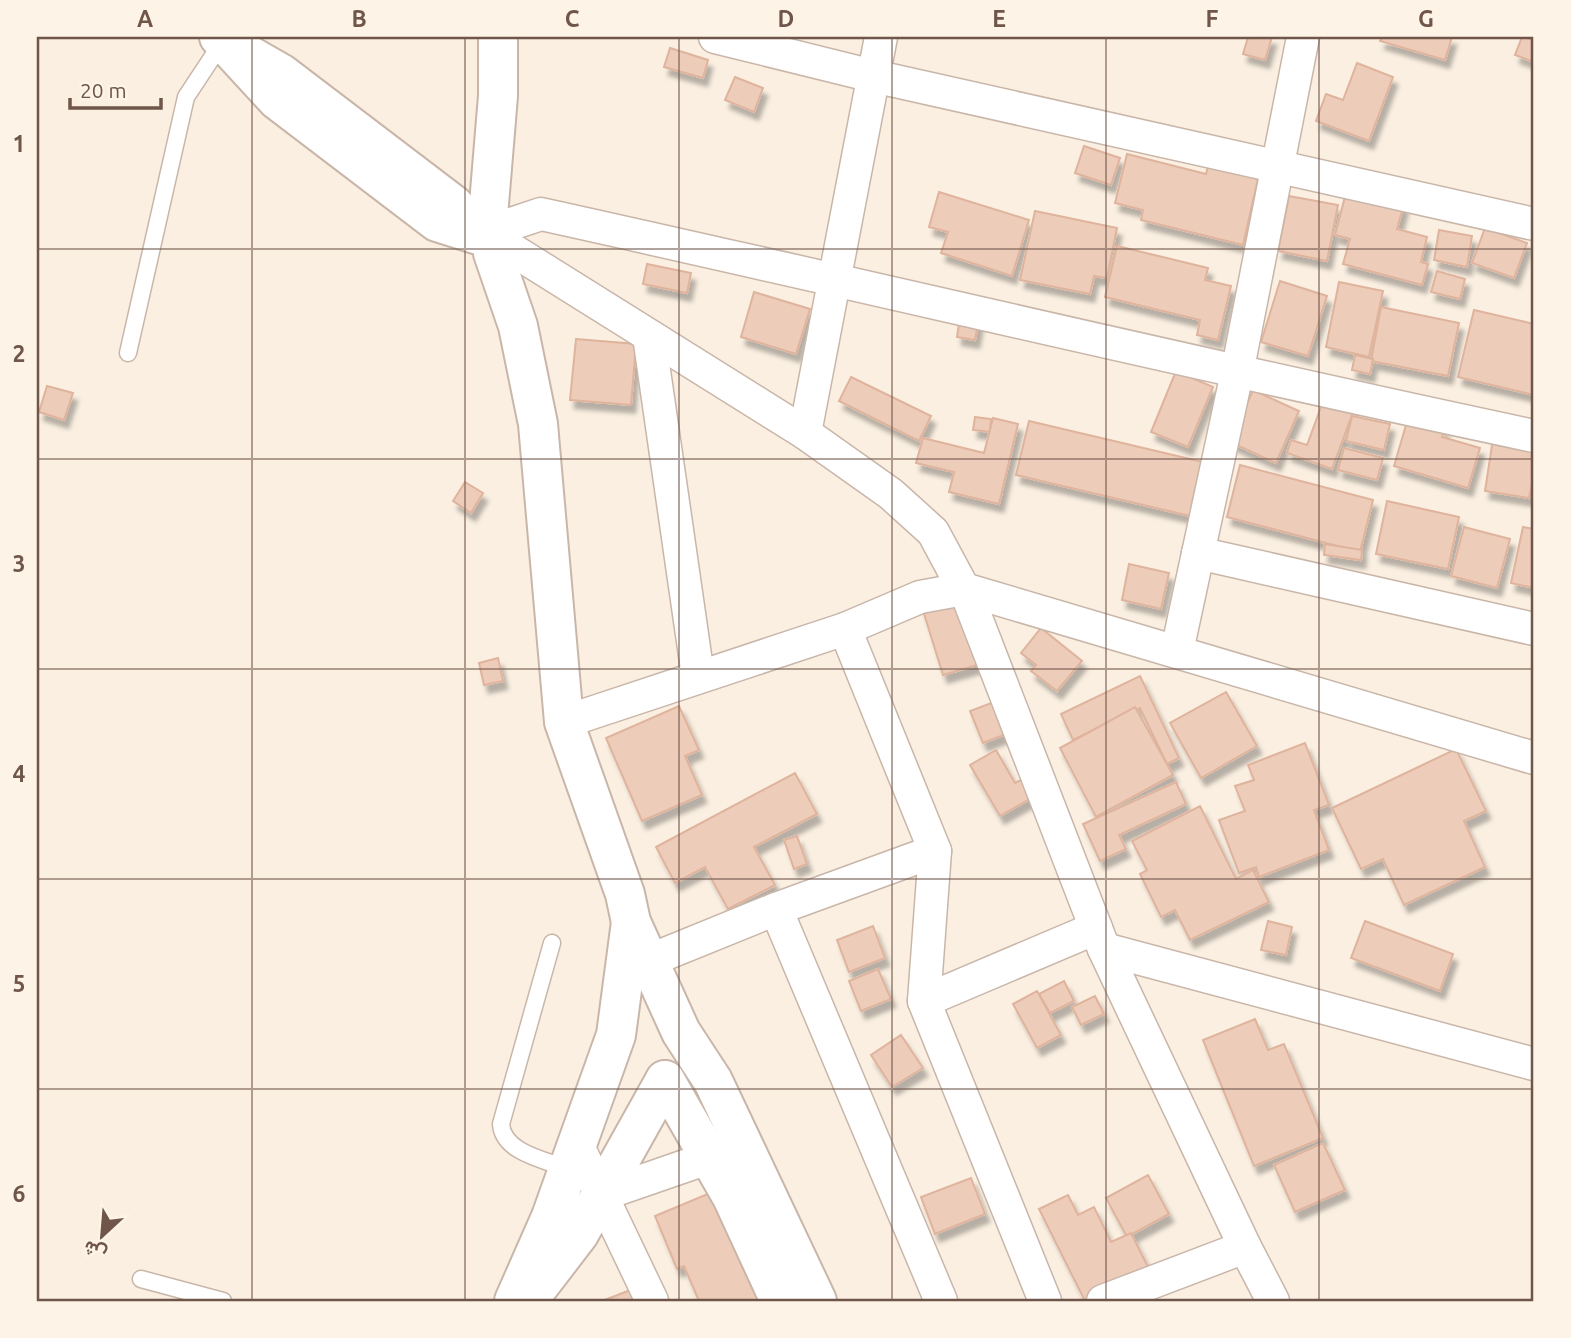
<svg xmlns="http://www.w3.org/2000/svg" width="1571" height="1338" font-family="Ubuntu,Vazirmatn,sans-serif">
<defs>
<filter id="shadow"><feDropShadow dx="4.5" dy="8" stdDeviation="2" flood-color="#0004"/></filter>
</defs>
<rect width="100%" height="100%" fill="#faefe1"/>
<g fill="#edccba" stroke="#dfb39c" stroke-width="2" filter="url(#shadow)">
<path d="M1248,37H1272L1265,60L1243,54Z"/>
<path d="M1382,37H1452L1445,60L1380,41Z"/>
<path d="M1522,37L1534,40V62L1515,55Z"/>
<path d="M670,48L708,60L703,78L664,67Z"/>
<path d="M1357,63L1393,77L1369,141L1316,121L1326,94L1343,100Z"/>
<path d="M735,77L763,88L754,112L725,100Z"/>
<path d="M1084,146L1120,158L1111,185L1075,173Z"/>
<path d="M1127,154L1206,174L1208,166L1258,179L1243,245L1141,220L1143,210L1115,203Z"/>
<path d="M1347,189L1404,204L1397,229L1427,237L1421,262L1428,264L1422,285L1343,264L1350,239L1335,235Z"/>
<path d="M939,192L1029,220L1012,276L941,253L948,232L929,227Z"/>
<path d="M1289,196L1338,205L1327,261L1278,251Z"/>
<path d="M1035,211L1117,228L1107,278L1094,276L1090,294L1020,280Z"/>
<path d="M1485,228L1527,243L1514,278L1472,263Z"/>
<path d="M1439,230L1472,236L1467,267L1434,260Z"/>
<path d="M1117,246L1208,268L1205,280L1231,286L1218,340L1197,335L1200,320L1105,297Z"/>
<path d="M647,264L691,273L687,293L643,284Z"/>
<path d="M1437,271L1465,279L1460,299L1431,292Z"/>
<path d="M1280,281L1327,296L1308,356L1261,342Z"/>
<path d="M1339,282L1383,291L1369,357L1326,347Z"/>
<path d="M754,292L810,309L796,354L741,337Z"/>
<path d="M1381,307L1459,323L1448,376L1371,361Z"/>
<path d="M961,310L980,313L975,340L957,337Z"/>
<path d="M1474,310L1534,324V395L1458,377Z"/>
<path d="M576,339L636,344L631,405L570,400Z"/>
<path d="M1355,355L1373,359L1370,374L1352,370Z"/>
<path d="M1176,371L1213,387L1188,447L1151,432Z"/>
<path d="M851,377L931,416L919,441L839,401Z"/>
<path d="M47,386L73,393L64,420L39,412Z"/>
<path d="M1253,390L1299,411L1276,463L1230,442Z"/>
<path d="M1325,396L1355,407L1332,469L1287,453L1291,440L1307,445Z"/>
<path d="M1352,416L1390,424L1384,450L1346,441Z"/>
<path d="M975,417L991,419L990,432L973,430Z"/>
<path d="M993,418L1018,424L999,504L949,492L954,472L916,463L923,438L984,453Z"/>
<path d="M1408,418L1445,429L1442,437L1480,448L1468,488L1394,466Z"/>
<path d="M1029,421L1203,462L1190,516L1016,475Z"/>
<path d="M1494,432L1534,439V475L1529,498L1485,491Z"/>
<path d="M1344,448L1383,458L1377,480L1338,470Z"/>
<path d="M1240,465L1373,500L1360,552L1227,517Z"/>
<path d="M465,482L483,493L471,513L453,501Z"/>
<path d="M1387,501L1459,517L1448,569L1376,554Z"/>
<path d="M1464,527L1510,539L1497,588L1451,576Z"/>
<path d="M1523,527L1534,529V588L1511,583Z"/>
<path d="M1325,544L1362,550L1361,560L1324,555Z"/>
<path d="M1129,564L1169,573L1161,609L1122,600Z"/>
<path d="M962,592L984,663L943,675L921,604Z"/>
<path d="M1041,628L1082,661L1057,691L1031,671L1036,665L1021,653Z"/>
<path d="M498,658L503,681L484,685L479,663Z"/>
<path d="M1140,676L1179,758L1167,764L1140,708L1073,740L1061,714Z"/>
<path d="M1226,692L1257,746L1201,778L1170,723Z"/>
<path d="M1002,699L1014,731L983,743L970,711Z"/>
<path d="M679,706L699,750L685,756L702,795L642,821L606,738Z"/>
<path d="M1135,707L1173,775L1096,817L1060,748Z"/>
<path d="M1305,743L1329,805L1314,810L1329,850L1259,877L1256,867L1239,873L1219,820L1245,811L1235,786L1254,780L1248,765Z"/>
<path d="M1456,749L1486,811L1464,821L1485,867L1404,905L1383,859L1361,869L1332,808Z"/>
<path d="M996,750L1015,783L1025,778L1035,796L1000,816L970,765Z"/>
<path d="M795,773L817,814L754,847L775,885L728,909L705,867L675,883L656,847Z"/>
<path d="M1176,782L1186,804L1119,835L1126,849L1100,861L1083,824Z"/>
<path d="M1200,806L1236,879L1253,870L1269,902L1190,940L1175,910L1161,917L1140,874L1147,870L1132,841Z"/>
<path d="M797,836L807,864L794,869L784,840Z"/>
<path d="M1268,921L1292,927L1286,955L1261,950Z"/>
<path d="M1365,921L1453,954L1440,991L1351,958Z"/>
<path d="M873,926L885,958L849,972L837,940Z"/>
<path d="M878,969L891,999L861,1011L849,981Z"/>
<path d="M1064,981L1074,1001L1050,1013L1039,994Z"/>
<path d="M1037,991L1061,1035L1037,1048L1013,1004Z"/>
<path d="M1095,996L1104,1014L1081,1025L1072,1007Z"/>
<path d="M1255,1019L1268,1050L1284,1044L1323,1138L1254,1166L1203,1040Z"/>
<path d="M901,1035L923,1068L892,1087L871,1055Z"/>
<path d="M1323,1143L1345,1190L1295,1212L1274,1165Z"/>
<path d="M1148,1175L1169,1214L1127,1237L1106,1198Z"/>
<path d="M971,1178L985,1214L935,1234L921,1197Z"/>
<path d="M717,1190L765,1301H699L684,1266L677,1269L655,1216Z"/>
<path d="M1068,1195L1078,1215L1094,1207L1111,1242L1131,1233L1151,1273L1093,1301H1085L1039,1209Z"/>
<path d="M651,1282L659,1301H602Z"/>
</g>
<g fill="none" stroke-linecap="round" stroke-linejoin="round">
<g stroke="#c9b6a9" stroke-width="19">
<g id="service">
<path d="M128,353L186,97L223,41"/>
<path d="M552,943L501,1124C503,1153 546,1160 568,1169"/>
<path d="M141,1279L223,1301"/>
</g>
</g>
<g stroke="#c9b6a9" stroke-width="35">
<g id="minor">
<path d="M715,37L873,76L1534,224"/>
<path d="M496,229L541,214C872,287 1202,366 1534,436"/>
<path d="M503,244L805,433L891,494L933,532L968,597L1104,949L1245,1247L1273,1301"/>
<path d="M649,336L698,676"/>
<path d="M805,433L881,37"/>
<path d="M1198,553L1534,629"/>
<path d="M845,629L935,851L924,1001L1045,1301"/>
<path d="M1177,651L1237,373L1303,37"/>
<path d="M564,722L845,629L920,597L964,589L1534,758"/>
<path d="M776,909L941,1301"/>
<path d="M1104,949L1534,1064"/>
<path d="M648,961L776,909L935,851"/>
<path d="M924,1001L1096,928"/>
<path d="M577,1144L652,1301"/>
<path d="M601,1195L711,1157"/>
<path d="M1103,1301L1245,1247"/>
</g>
</g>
<g stroke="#c9b6a9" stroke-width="42">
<g id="tertiary">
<path d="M219,37L277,100L437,222L478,235L454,205L282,74L223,40"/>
<path d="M487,228L498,96V37"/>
<path d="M493,253L518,326L538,424L564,722L625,894L631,922L681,1032L713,1081L817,1301"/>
<path d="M665,1080L732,1197L780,1301"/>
<path d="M533,1294L579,1234L665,1080"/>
<path d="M514,1301L551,1217L616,1035L631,922"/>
</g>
</g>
<use href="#service" stroke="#fff" stroke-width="16"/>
<use href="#minor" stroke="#fff" stroke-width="32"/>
<use href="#tertiary" stroke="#fff" stroke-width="38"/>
</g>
<path fill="none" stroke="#6f554a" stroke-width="2" stroke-opacity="0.55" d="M252,37V1301M465,37V1301M679,37V1301M892,37V1301M1106,37V1301M1319,37V1301M37,249H1534M37,459H1534M37,669H1534M37,879H1534M37,1089H1534"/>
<rect width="1571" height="1338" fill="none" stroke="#fdf3e6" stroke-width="77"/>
<g transform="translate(102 1236) rotate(206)" stroke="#fdf3e6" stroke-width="5" paint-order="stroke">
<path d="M0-5L12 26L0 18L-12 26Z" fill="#6f554a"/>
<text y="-10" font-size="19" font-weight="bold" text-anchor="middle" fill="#6f554a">ش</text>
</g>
<path d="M70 98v10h91v-10" fill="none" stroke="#6f554a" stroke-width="3.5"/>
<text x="80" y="98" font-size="21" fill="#6f554a" stroke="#fdf3e6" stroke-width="5" paint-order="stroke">20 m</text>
<rect x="38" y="38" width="1494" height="1262" fill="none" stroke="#6f554a" stroke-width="2.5"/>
<g font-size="23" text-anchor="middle" font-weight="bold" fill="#6f554a">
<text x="145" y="27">A</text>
<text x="359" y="27">B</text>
<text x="572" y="27">C</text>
<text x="786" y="27">D</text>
<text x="999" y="27">E</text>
<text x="1212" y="27">F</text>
<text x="1426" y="27">G</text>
<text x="19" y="152">1</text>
<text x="19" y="362">2</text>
<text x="19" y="572">3</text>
<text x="19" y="782">4</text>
<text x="19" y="992">5</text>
<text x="19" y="1202">6</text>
</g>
</svg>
